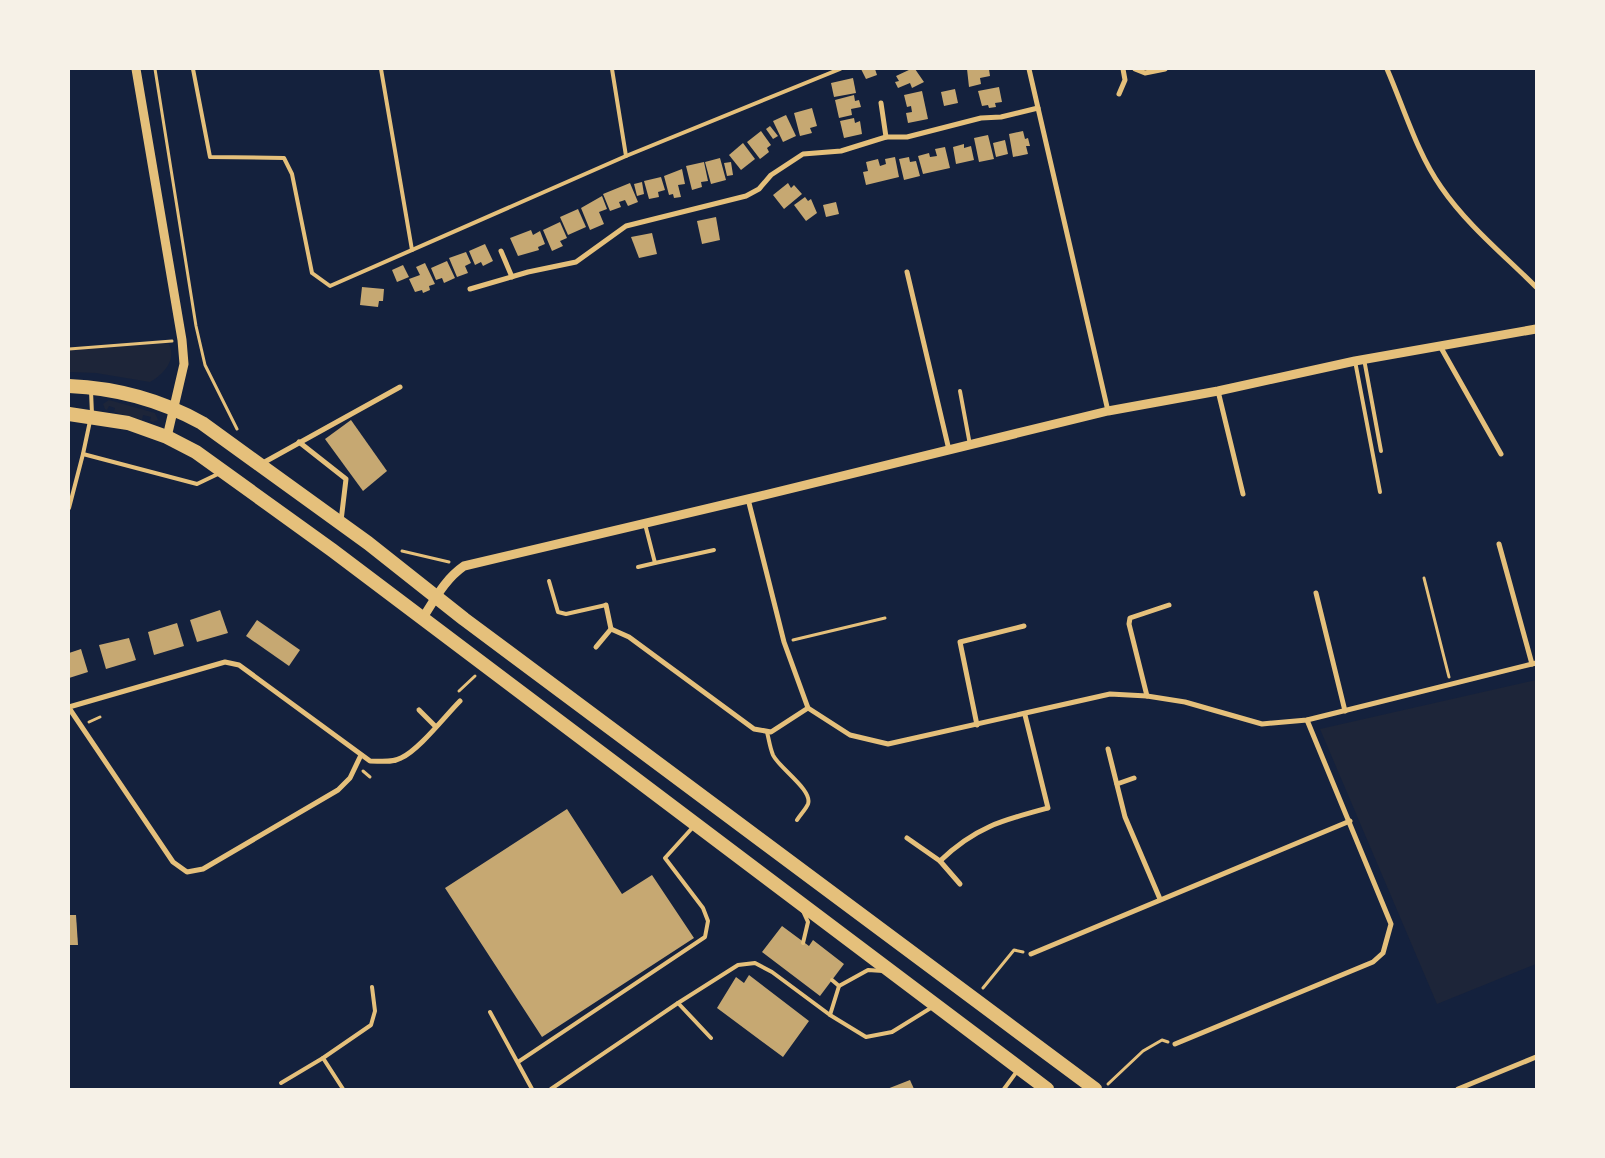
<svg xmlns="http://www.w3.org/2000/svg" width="1605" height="1158" font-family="Raleway,sans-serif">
<rect width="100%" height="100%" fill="#14213d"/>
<g fill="#1d2539">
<path d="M166,343L169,344C177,360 163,375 150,382L96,373L69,372V350Z"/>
<path d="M109,400L155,413L158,420L153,422L150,421L151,417L143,415L142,420L114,412L115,408L109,406L107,410L105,409L103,404Z"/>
<path d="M1536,680V964L1437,1004L1320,729Z"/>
</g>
<g fill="#c6a872">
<path d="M861,69H875L877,75L866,79Z"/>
<path d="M911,69H915L924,82L912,88L910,83L898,88L895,82L899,81L896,76Z"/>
<path d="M967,69H989L990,76L980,78L981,84L969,87Z"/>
<path d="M853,78L856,93L834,97L831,83Z"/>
<path d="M999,87L1002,102L995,103L996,107L989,108L988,105L982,106L978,91Z"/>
<path d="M955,89L958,103L944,106L941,92Z"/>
<path d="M922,91L928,119L908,123L906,113L912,112L911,106L907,107L904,95Z"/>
<path d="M854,95L855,101L859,100L861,107L851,109L852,115L839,118L835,100Z"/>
<path d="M812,108L817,126L810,128L812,133L800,136L794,113Z"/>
<path d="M786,115L796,136L783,142L773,121Z"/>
<path d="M854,118L855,123L860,121L862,134L844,138L840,121Z"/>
<path d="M770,126L778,136L773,139L766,129Z"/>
<path d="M761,131L771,145L767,148L769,152L760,159L747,142Z"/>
<path d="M1023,131L1025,139L1028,138L1030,146H1026L1028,154L1013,157L1009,134Z"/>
<path d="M988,135L994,159L979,162L974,138Z"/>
<path d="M1005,140L1008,154L996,157L993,143Z"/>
<path d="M743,143L755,159L741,170L729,155Z"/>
<path d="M964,144V148L971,146L974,160L956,164L953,147Z"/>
<path d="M945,147L950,168L923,174L918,156L929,153L930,157L937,156L935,149Z"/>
<path d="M895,157L899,177L866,185L863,172L868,171L866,162L878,159L880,166L886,164L885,159Z"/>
<path d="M909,157L910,162L916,161L920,176L904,180L899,159Z"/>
<path d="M720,158L726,180L711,184L705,162Z"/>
<path d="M704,162L708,181L701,182L702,187L692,190L686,166Z"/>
<path d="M731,162L733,175L727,176L724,163Z"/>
<path d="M682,169L685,184L678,185L681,197L674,198L673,194L669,195L664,176Z"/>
<path d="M661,177L665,190L658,192L659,197L649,199L644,181Z"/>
<path d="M642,182L644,194L637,196L634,184Z"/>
<path d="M630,183L638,202L628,206L625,200L619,202L621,207L610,211L603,194Z"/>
<path d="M788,183L791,188L794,185L802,194L784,209L773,195Z"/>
<path d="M602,196L607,209L599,212L604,224L590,230L581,208Z"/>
<path d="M805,197L808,201L811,199L817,213L806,221L794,205Z"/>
<path d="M836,202L839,214L826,217L823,205Z"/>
<path d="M578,209L586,227L568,235L560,217Z"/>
<path d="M716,217L720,240L702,244L697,221Z"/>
<path d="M560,222L567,238L560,241L563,246L552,251L543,230Z"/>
<path d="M531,230L533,235L540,231L545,244L538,247L539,250L518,256L510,238Z"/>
<path d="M652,233L657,254L639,258L631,237Z"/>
<path d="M485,244L493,261L483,266L481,262L475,265L469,251Z"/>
<path d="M466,252L471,263L465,266L468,273L457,277L449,258Z"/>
<path d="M447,261L455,278L444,283L442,278L436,280L431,268Z"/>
<path d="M425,263L435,284L429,286L430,290L423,293L422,290L415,292L409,279L420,275L416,267Z"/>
<path d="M403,265L409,277L397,282L392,270Z"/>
<path d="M362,287L384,289L383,301H379L378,307L360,305Z"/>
<path d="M351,420L387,471L363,491L325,439Z"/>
<path d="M220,610L228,633L197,642L190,620Z"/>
<path d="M257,620L300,650L289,666L246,636Z"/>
<path d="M177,623L184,646L154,655L148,632Z"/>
<path d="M129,638L136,660L106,669L99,645Z"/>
<path d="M81,649L88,672L69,678V653Z"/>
<path d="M567,809L622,894L652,875L694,938L542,1037L445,888Z"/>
<path d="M69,915H76L78,945H69Z"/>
<path d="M782,926L809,946L813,940L844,964L820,996L762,952Z"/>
<path d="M749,975L809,1021L783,1057L717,1008L736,977L744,983Z"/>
<path d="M910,1080L914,1089H887Z"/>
</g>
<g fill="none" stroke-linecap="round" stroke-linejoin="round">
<g stroke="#e5c07b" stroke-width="3">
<path d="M155,69L196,326L205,365L237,429"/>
<path d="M69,349L172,341"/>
<path d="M402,551L449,562"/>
<path d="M1424,578L1449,677"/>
<path d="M793,640L885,618"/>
<path d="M459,691L475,676"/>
<path d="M89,722L100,717"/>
<path d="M363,771L370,777"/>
<path d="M983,988L1014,950L1023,952"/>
<path d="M1108,1084L1143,1051L1162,1040L1168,1042"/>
</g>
<g stroke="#e5c07b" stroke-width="4">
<path d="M193,69L210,157L284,158L292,174L312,273L330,286L626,156L840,69"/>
<path d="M381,69L412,250"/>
<path d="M612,69L626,156"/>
<path d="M1364,359L1381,451"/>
<path d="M1355,361L1380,492"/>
<path d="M91,391L92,414"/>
<path d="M960,391L970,445"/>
<path d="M90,421L83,454L197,484L220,473"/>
<path d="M69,508L83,454"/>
<path d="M645,524L655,563L714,550"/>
<path d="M638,567L655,563"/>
<path d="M549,581L558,612L566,614L606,605"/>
<path d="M767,732C769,740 770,748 773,755C779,768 813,790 808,804C806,809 800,815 797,820"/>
<path d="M803,911L808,922L803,943"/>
<path d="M832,980L839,986L868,970L883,971"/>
<path d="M678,1003L738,965L755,963L772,972L830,1015L866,1037L892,1032L934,1006"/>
<path d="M490,1012L532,1089"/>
<path d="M830,1015L839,986"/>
<path d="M518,1062L705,937L708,921L703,908L665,858L694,826"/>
<path d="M281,1083L323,1058"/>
<path d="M343,1089L323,1058L371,1025L375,1011L372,987"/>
<path d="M551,1089L678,1003L711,1038"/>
<path d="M1004,1089L1018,1070"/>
</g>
<g stroke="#e5c07b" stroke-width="5">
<path d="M1029,69L1108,411"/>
<path d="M1135,69L1145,73L1165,69"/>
<path d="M1387,69C1404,108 1417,153 1441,187C1467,225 1504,255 1536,287"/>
<path d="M1119,94L1125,80L1123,69"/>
<path d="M881,103L886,137"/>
<path d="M501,251L512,277"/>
<path d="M907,272L949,450"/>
<path d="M470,289L528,272L576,262L626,226L746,196L759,189L771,175L803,154L841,151L886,137H907L981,118L1001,117L1038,108"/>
<path d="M1440,346L1501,454"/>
<path d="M1218,391L1243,494"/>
<path d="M299,442L346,479L341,521"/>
<path d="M261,464L400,387"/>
<path d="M748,499L784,642L808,708L850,735L888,744L1110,694L1147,696L1185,702L1262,724L1307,720L1536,663"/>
<path d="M1499,544L1532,664"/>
<path d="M1316,593L1345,711"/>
<path d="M611,629L629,637L754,729L771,732L808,708"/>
<path d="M596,647L611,629L606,605"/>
<path d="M1147,696L1129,624L1130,618L1169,605"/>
<path d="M69,707L225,662L239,665L370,761C381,761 392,763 401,758C419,750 445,716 460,701"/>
<path d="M69,708L173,862L187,872L203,869L338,790L350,778L361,755"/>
<path d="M419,710L435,726"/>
<path d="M977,725L960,642L1024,626"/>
<path d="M1108,749L1125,817L1160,899"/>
<path d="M1117,784L1134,778"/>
<path d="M907,838L940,861L960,884"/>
<path d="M940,861C975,827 1003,820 1048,808L1025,715"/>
<path d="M1031,954L1350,821"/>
<path d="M1175,1044L1373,962L1383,953L1391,924L1307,720"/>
<path d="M1458,1089L1536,1057"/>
</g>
<g stroke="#e5c07b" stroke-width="9">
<path d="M136,69L182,340L184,364L167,437"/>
<path d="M422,619C435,599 445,579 464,566L748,499L1108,411L1218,391L1355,361L1536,329"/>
</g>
<g stroke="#e5c07b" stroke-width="14">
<path d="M69,386C117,388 159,399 202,423L368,543L464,619L1095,1089"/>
<path d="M69,414L128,423L167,437L196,452L332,550L1047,1089"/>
</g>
</g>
<rect width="1605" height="1158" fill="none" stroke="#f6f1e7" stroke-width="140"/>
</svg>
